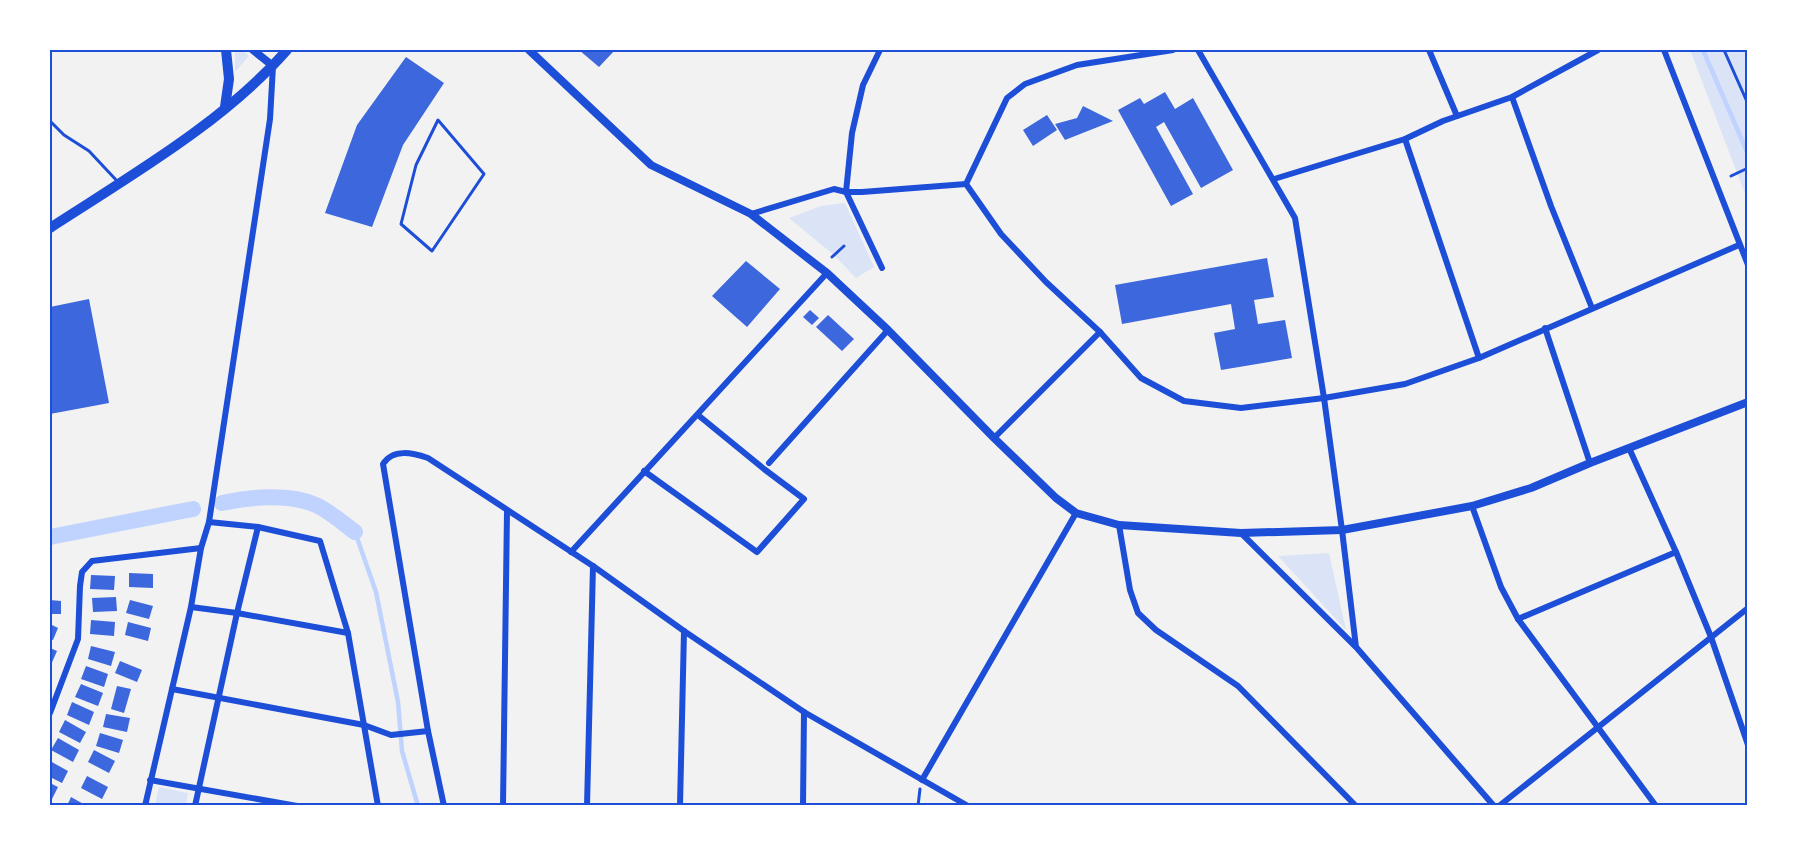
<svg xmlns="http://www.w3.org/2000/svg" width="1797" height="855" font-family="'Nunito Sans',sans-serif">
<rect width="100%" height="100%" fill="#f2f2f2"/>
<g fill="#dbe4f7">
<path d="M235,50H242L249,56L235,72Z"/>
<path d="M1690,50H1747V199Z"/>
<path d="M845,203L874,267L856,278L834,255L789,218L821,206Z"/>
<path d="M1329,553L1346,630L1278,556Z"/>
<path d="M159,787L188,793L186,805H155Z"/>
</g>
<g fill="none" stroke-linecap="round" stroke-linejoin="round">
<g stroke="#bfd3fe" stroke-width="4.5">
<path d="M1703,50L1748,154"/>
<path d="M355,532L376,592L398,702L402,751L418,806"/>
</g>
<g stroke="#bfd3fe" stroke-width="16">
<path d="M222,503C250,497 289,493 316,505C329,511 343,523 355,532"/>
<path d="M50,537L193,509"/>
</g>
</g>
<g fill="#3d67dc">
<path d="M579,50H615L599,67Z"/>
<path d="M406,57L444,83L403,145L372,227L325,213L357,125Z"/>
<path d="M1165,92L1175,109L1193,98L1233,170L1201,188L1164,122L1156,127L1193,194L1171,206L1118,110L1140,98L1144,104Z"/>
<path d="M1083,106L1113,121L1065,140L1055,124L1077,118Z"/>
<path d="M1047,115L1057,130L1033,146L1023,130Z"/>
<path d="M1267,258L1274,297L1254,300L1258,324L1285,320L1292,358L1221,370L1214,333L1235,329L1231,304L1122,324L1115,285Z"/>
<path d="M746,261L780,289L747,327L712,296Z"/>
<path d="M89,299L109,403L50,414V307Z"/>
<path d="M810,310L819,318L812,325L803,317Z"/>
<path d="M828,315L854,339L842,351L816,327Z"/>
<path d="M129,573L153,574V588L129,587Z"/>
<path d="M91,575L115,576L114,590L90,589Z"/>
<path d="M116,597L117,611L93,612L92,598Z"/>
<path d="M50,600L61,601V614H50Z"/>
<path d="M130,600L153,606L149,619L126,613Z"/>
<path d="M91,620L115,622L114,636L90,634Z"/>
<path d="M128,622L151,628L148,641L125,635Z"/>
<path d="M50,624L58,628L53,640L50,639Z"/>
<path d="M91,646L115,652L111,666L88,659Z"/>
<path d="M50,648L57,651L50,667Z"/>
<path d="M120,661L142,670L137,682L115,673Z"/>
<path d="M86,666L108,674L104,687L81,679Z"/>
<path d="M81,684L103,693L98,706L75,697Z"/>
<path d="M117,686L131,689L124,713L111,709Z"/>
<path d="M72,702L94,712L89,725L67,715Z"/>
<path d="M106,714L130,718L127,732L103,727Z"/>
<path d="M65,720L86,732L80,743L59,732Z"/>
<path d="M100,733L123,740L119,753L96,746Z"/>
<path d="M58,738L79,750L73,762L51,750Z"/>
<path d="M94,750L115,761L109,773L88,762Z"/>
<path d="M50,761L68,771L62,783L50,777Z"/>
<path d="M87,776L108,787L102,799L81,788Z"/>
<path d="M50,783L58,787L52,799L50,798Z"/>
<path d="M71,797L87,806H67Z"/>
</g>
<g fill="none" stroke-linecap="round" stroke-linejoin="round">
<g stroke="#1d4ed8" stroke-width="3">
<path d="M1724,50L1748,104"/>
<path d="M1731,176L1748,168"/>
<path d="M832,257L844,246"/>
<path d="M918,806L920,789"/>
</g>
<g stroke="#1d4ed8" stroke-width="3">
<path d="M438,120L484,174L432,251L401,224L416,165Z"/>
<path d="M50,121L64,135L89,151L118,182"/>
</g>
<g stroke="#1d4ed8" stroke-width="6">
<path d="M880,50L863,85L852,133L846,192L882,268"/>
<path d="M1198,50L1295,218L1324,398L1342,530L1356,647L1494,806"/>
<path d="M1429,50L1457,116"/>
<path d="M1664,50L1748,265"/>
<path d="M1512,97L1551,206L1592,308"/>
<path d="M1405,139L1479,358"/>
<path d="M1274,179L1405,139L1443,121L1512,97L1598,50"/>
<path d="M966,184L1001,234L1046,282L1100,332L1141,378L1184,401L1241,408L1324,398L1405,384L1479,358L1739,245"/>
<path d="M966,184L1007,98L1025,84L1077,65L1173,50"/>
<path d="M751,214L834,189L846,192H862L966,184"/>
<path d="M1545,328L1590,463"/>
<path d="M994,438L1100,332"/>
<path d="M1629,448L1676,552L1711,637L1748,745"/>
<path d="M769,463L888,330"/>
<path d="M644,471L757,552L804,499L764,469L698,415"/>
<path d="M1472,506L1501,587L1518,619L1656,806"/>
<path d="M209,522L258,527L320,541L348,633L378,806"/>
<path d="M1119,525L1130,590L1138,613L1156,630L1238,686L1356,806"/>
<path d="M1241,533L1355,646"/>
<path d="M571,552L827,273"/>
<path d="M191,607L237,613L348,633"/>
<path d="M1518,619L1676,552"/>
<path d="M172,689L364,725L391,735L428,731L383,464C393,448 413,453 428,458L593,566L684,631L804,712L968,806"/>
<path d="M50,713L78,639L80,586L82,572L92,561L201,548"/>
<path d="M428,731L444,806"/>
<path d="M150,780L297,806"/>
<path d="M922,780L1076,513"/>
<path d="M145,806L191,607L201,548L209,522L270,119L273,66"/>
<path d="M195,806L237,613L258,527"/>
<path d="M503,806L507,511"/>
<path d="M587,806L593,566"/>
<path d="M680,806L684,631"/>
<path d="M803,806L804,712"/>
<path d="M1499,806L1748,608"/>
</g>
<g stroke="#1d4ed8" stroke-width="8">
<path d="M253,50L273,66"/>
<path d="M529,50L651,165L751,214L827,273L888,330L994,438L1056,498L1076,513L1119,525L1241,533L1342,530L1472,506L1531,488L1590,463L1748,402"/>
</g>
<g stroke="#1d4ed8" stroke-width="10">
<path d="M225,107L229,79L226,50"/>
<path d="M50,228C130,176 224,122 287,50"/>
</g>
</g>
<rect width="1797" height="855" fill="none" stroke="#ffffff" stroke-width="102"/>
<rect x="51" y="51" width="1695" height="753" fill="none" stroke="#1d4ed8" stroke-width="2"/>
</svg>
